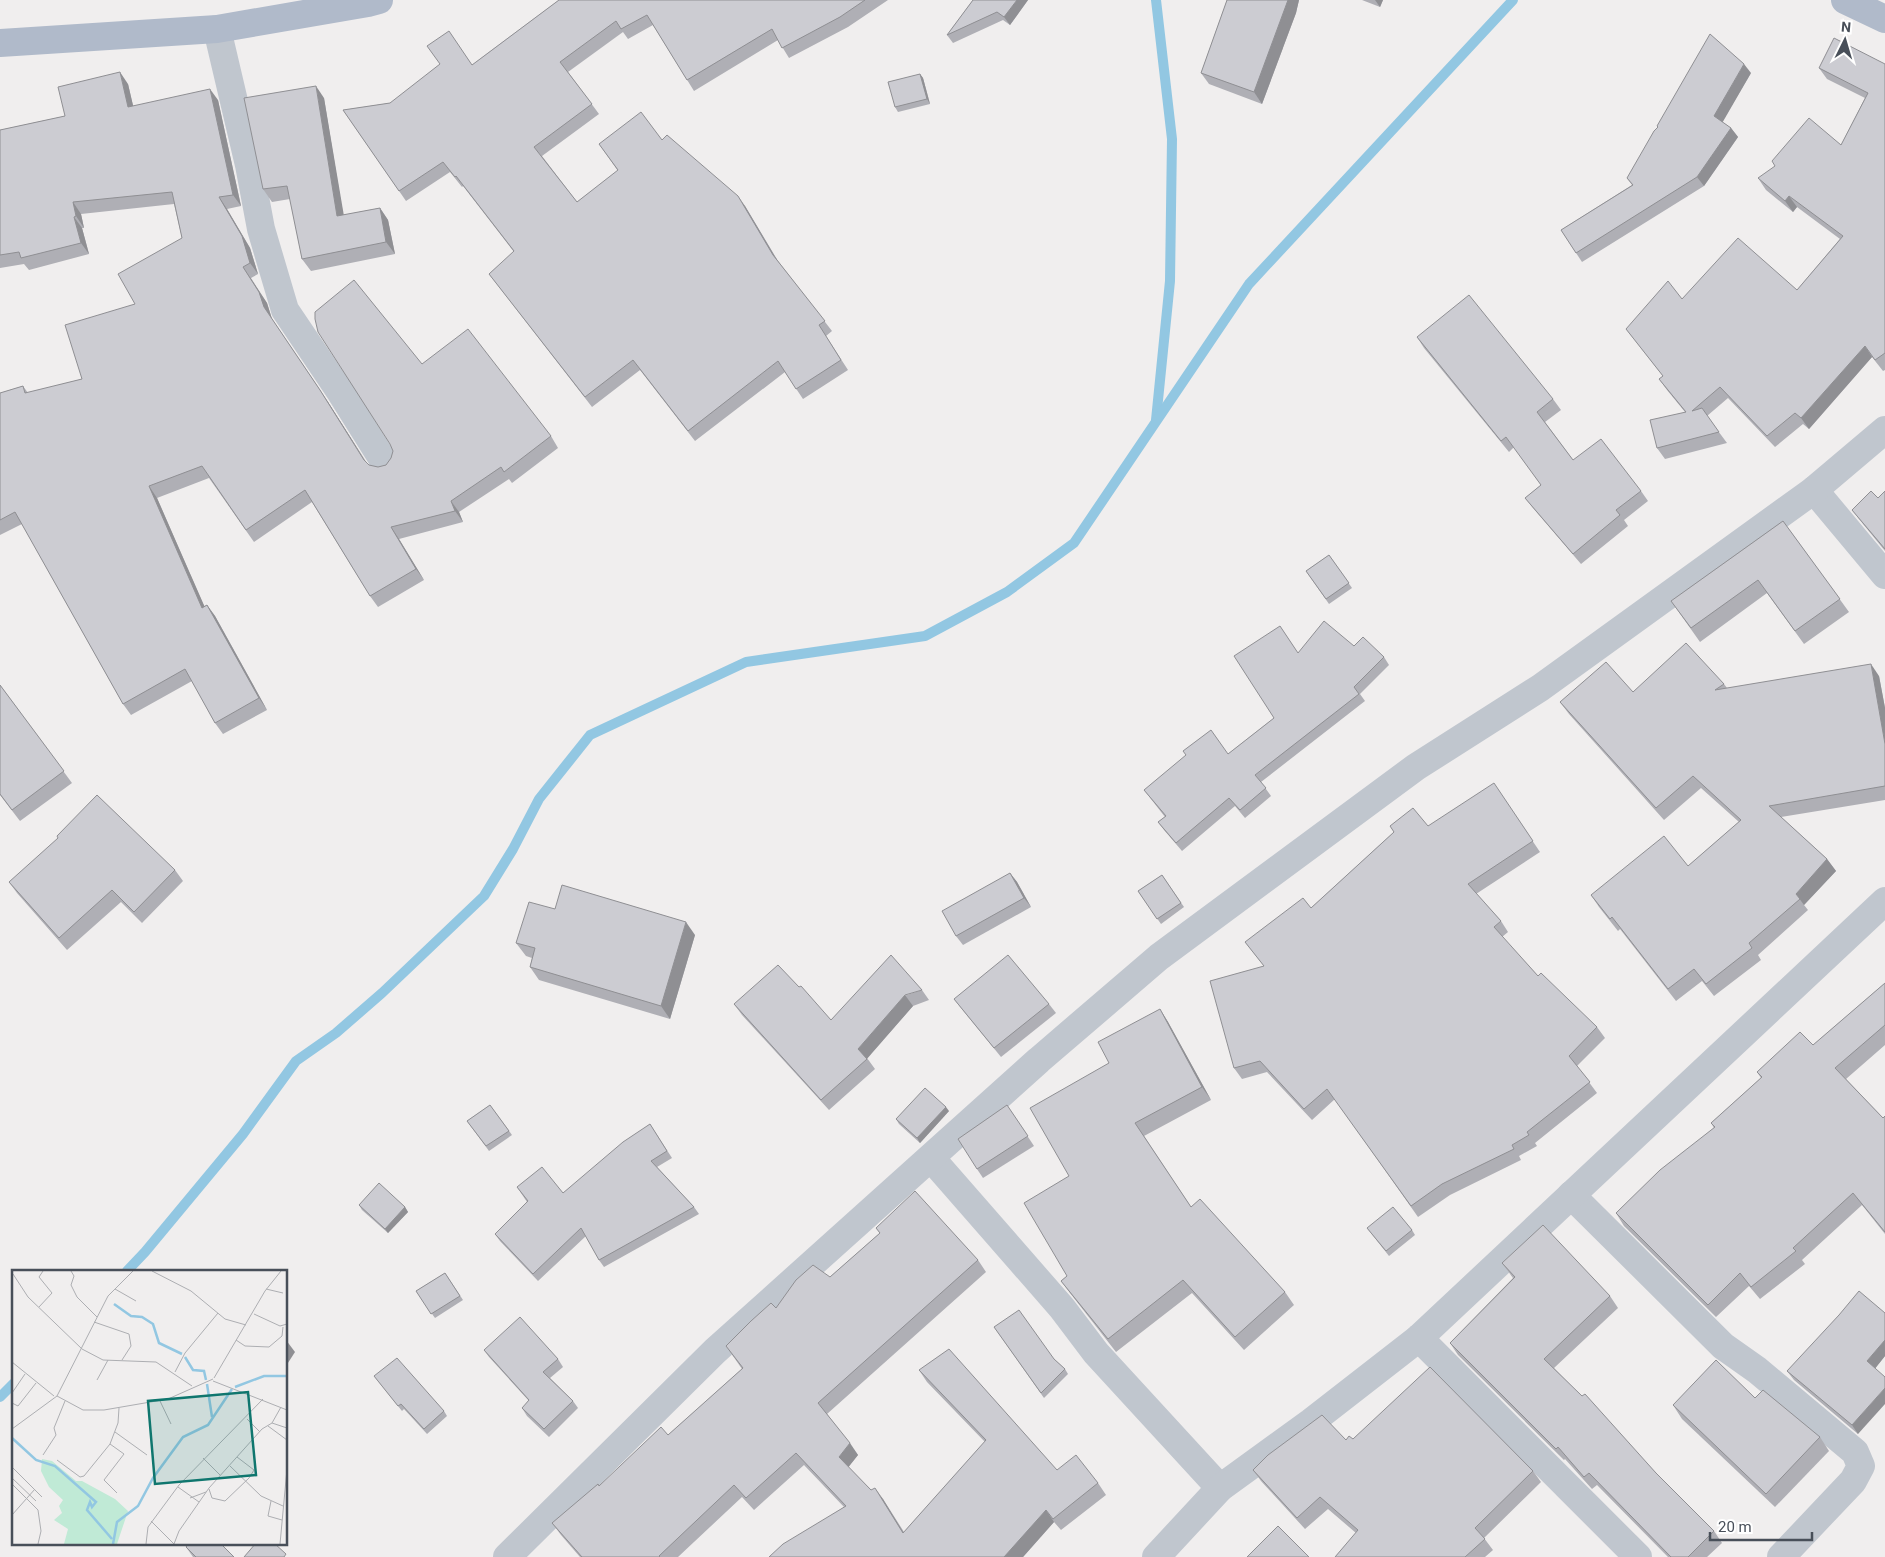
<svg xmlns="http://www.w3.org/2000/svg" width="1885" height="1557" font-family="Roboto,sans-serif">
<rect width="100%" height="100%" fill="#f0eeee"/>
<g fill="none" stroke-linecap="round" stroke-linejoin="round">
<g stroke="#92c7e2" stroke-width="10">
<path d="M1156,0L1172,139L1170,281L1156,420"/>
<path d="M127,1271L145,1252L243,1134L296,1061L336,1033L382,993L484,896L513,849L539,799L590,735L746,662L925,636L1007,592L1074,543L1249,284L1513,0"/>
<path d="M0,1397L14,1383"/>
</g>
<g stroke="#c0c6ce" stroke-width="28">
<path d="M217,29L249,165L261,229L285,310L341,393L385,463"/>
<path d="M1814,490L1885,575"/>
<path d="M931,1158L1062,1308L1096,1353L1220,1488"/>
<path d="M1571,1195L1723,1346L1757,1370L1855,1452L1861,1466L1853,1481L1781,1557"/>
<path d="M1419,1338L1638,1557"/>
<path d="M507,1557L715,1351L1039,1060L1159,957L1416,767L1540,688L1814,490L1885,430"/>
<path d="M1156,1557L1220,1488L1311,1422L1419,1338L1885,901"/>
</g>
<g stroke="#b0baca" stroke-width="28">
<path d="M1845,0L1885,19"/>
<path d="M0,43L217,29L368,3L379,0"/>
</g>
</g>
<g fill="#afafb5">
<path d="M559,0H888L848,27L789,58L778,40L694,91L653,25L628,39L623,32L568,72L599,114L542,156L577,202L618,171L599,144L662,140L745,206L778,261L832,331L826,336L848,370L803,399L785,372L695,441L640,370L592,407L489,274L514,252L463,186L462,187L450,172L406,201L343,110L390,103L472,65Z"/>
<path d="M973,0H1028L1010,25L1003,20L953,43L947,35Z"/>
<path d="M1227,0H1299L1296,13L1262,104L1209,84L1201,73Z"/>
<path d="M1362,0H1383L1380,7Z"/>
<path d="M1885,64V370L1883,371L1872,357L1809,429L1803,424L1775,447L1728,398L1707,416L1727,443L1665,459L1657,448L1685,412L1667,390L1659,379L1663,376L1626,329L1682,299L1797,290L1840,239L1797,207L1793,212L1766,190L1758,178L1841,145L1865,98L1827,79L1819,68Z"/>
<path d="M1751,73L1722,122L1731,128L1738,137L1704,186L1582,262L1561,230L1632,185L1627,178Z"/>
<path d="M920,74L923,78L930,104L898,112L895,107Z"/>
<path d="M128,84L133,106L218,100L241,206L227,209L250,248L258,274L251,278L267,303L272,319L328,402L366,462L369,465L378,467L386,465L391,458L422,364L551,436L558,448L512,483L509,479L459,512L463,522L399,539L424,580L378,607L370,596L312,502L254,542L209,478L157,498L204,606L207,605L215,616L267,710L223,734L215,723L192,681L131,715L123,704L22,524L0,535V393L23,386L28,393L82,379L182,238L174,204L81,214L84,228H82L89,254L29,270L24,264L0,268V130L65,116Z"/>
<path d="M324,98L343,215L380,208L388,220L395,254L311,271L302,259L290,199L272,202L263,189Z"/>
<path d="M1417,337L1553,399L1561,410L1545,422L1573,460L1641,491L1648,501L1624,520L1628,526L1581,564L1533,508L1525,498L1541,485L1514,447L1509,452L1424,348Z"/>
<path d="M1885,491V551L1859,519L1852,510L1878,498Z"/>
<path d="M1783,521L1849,612L1804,644L1767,593L1700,642L1671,601Z"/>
<path d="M1329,555L1352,588L1329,604L1306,571Z"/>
<path d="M1354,646L1384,657L1389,665L1360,694L1365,701L1261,782L1271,796L1245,818L1235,806L1182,851L1164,830L1158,822L1165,817L1144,790L1228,754L1274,718L1298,653Z"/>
<path d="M1879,676L1885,708V800L1781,817L1827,859L1836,871L1804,905L1808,910L1758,955L1761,960L1714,996L1702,981L1676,1001L1620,929L1618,931L1599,907L1591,895L1688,866L1739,822L1701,788L1664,820L1569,714L1560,702L1633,692L1724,684L1727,688Z"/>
<path d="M0,685L72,783L20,821L0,795Z"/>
<path d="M1501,794L1540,852L1476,894L1501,921L1508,932L1502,937L1538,976L1597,1027L1605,1038L1577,1066L1597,1093L1535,1143L1537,1146L1519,1156L1521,1160L1450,1195L1418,1217L1335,1099L1312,1120L1267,1072L1242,1079L1234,1068L1264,966L1245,942L1311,908L1394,832L1390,826H1428Z"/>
<path d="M175,870L183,881L142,923L121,902L67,950L17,893L9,882Z"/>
<path d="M1010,873L1017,882L1031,907L963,945L956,936Z"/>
<path d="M1162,875L1184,907L1161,924L1138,891Z"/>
<path d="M555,909L695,935L670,1019L539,980L530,967L532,958L526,956L516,943Z"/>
<path d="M1885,983V1045L1846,1079L1883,1118L1885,1116V1234L1862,1205L1802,1260L1805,1264L1760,1299L1749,1286L1716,1317L1624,1226L1616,1213L1714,1128L1711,1123L1761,1078L1757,1072L1813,1045Z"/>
<path d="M922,990L929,1000L913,1006L867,1058L875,1069L829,1110L742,1015L734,1004L831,1020Z"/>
<path d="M954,999L1049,1004L1056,1013L1001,1057L961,1008Z"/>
<path d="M1160,1009L1168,1022L1211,1100L1144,1136L1191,1207L1285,1292L1294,1305L1244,1350L1192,1293L1116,1352L1070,1293L1061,1281L1067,1276L1069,1176L1109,1063Z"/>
<path d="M490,1105L512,1135L489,1151L467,1121Z"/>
<path d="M1007,1105L1034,1146L983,1178L977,1169Z"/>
<path d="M949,1111L920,1143L899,1124L896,1119Z"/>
<path d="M650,1124L672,1158L657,1167L694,1207L699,1214L604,1267L599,1260L586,1236L538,1281L500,1241L495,1234L527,1202L517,1187L563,1193Z"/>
<path d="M359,1205L405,1207L408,1212L388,1233L362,1210Z"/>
<path d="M876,1228L978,1260L986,1272L827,1414L858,1455L848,1467L871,1490L883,1499L904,1532L985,1442L927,1382L919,1370L1057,1470L1098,1483L1106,1495L1061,1530L1054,1522L1023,1557H769L844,1507L804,1465L754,1510L742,1497L678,1557H580L561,1535L552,1523L599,1486L668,1435L742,1369L726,1346L776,1308L830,1277L880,1233Z"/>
<path d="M1367,1228L1412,1230L1415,1235L1389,1256Z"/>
<path d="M1502,1263L1610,1296L1618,1308L1554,1368L1656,1473L1714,1531L1722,1543L1707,1557H1668L1597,1485L1592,1489L1565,1459L1564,1460L1458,1355L1450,1343L1513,1278Z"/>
<path d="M445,1273L463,1300L435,1318L416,1291Z"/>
<path d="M1885,1313V1356L1875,1368L1858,1434L1794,1380L1787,1371Z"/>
<path d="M994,1327L1054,1359L1065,1369L1068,1374L1044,1398Z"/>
<path d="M484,1350L558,1359L563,1367L550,1378L573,1401L578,1408L549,1437L527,1416L522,1408L529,1401L489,1357Z"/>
<path d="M374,1376L444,1411L447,1416L427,1434L404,1409L402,1411Z"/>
<path d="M1755,1398L1820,1437L1829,1451L1775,1507L1682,1419L1673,1405Z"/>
<path d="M1353,1439L1533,1471L1541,1482L1484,1538L1493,1550L1485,1557H1335L1356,1533L1328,1509L1305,1529L1261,1481L1253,1470L1346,1440Z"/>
<path d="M186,1547L234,1557H193Z"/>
</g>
<g fill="#8f8f93">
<path d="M1017,0H1028L1010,25L1004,17Z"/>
<path d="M1288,0H1299L1296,13L1262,104L1254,92Z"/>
<path d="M1375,0H1383L1380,7Z"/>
<path d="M1744,64L1751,73L1721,125L1714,116Z"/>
<path d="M120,72L128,84L136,118L128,107Z"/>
<path d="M920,74L923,78L930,104L927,99Z"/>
<path d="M316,86L324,98L346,228L337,216Z"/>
<path d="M210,89L218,100L241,206L233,195Z"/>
<path d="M1731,128L1738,137L1704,186L1697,177Z"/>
<path d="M738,196L745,206L780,265L773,255Z"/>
<path d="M1789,196L1797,207L1793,212L1785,201Z"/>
<path d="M219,197L227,209L250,248L258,274L250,263Z"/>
<path d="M73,202L81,214L84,228L76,216Z"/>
<path d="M380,208L388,220L395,254L386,242Z"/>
<path d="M74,217L82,228L89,254L81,243Z"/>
<path d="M243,267L267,303L272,319L328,402L372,471L264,307Z"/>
<path d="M1865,346L1872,357L1809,429L1801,418Z"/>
<path d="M149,486L157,498L210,619L202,608Z"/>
<path d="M451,501L459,512L463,522L455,511Z"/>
<path d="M391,527L399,539L424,580L416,569Z"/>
<path d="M207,605L215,616L267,710L259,698Z"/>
<path d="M1871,664L1879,676L1885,708V744Z"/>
<path d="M1827,859L1836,871L1804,905L1796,894Z"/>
<path d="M1010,873L1017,882L1031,907L1024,898Z"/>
<path d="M686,922L695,935L670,1019L661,1006Z"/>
<path d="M905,995L913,1006L866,1060L858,1049Z"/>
<path d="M1160,1009L1168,1022L1211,1100L1202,1087Z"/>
<path d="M946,1107L949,1111L920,1143L917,1138Z"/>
<path d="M405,1207L408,1212L388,1233L385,1229Z"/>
<path d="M286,1340L295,1352L286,1366Z"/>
<path d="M1885,1340V1356L1874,1370L1867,1361Z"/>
<path d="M1885,1388V1404L1858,1434L1852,1425Z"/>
<path d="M850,1443L858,1455L847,1469L839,1457Z"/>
<path d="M875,1488L883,1499L911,1545L903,1533Z"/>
<path d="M1046,1510L1054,1522L1023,1557H1004Z"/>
</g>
<g fill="#ccccd2" stroke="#8f8f93">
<path d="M559,0H865L840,17L782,48L772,29L687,80L647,15L621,29L616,21L560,62L592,104L534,147L577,202L618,170L599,144L641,112L662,140L667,135L738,196L773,255L825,321L819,325L841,360L796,389L778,361L688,431L633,360L585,397L489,274L514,251L456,176L455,177L443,162L399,191L343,110L390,103L440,64L427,46L449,31L472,65Z"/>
<path d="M973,0H1017L1004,17L997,12L947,35Z"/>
<path d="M1227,0H1288L1254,92L1201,73Z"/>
<path d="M1710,34L1744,64L1714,116L1731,128L1697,177L1576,253L1561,230L1633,185L1627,178L1654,131L1658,127L1657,126Z"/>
<path d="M1834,38L1885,64V353L1875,360L1865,346L1801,418L1795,413L1767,436L1720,387L1692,411L1702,408L1719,432L1657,448L1650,420L1686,412L1659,379L1663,376L1626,329L1668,281L1682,299L1738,238L1797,290L1843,236L1789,196L1785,201L1758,178L1775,166L1772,161L1809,118L1841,145L1868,93L1819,68Z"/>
<path d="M120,72L128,107L210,89L233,195L219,197L242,236L250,263L243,267L259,292L264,307L320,390L364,460L369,465L378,467L386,465L391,458L393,451L390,444L318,332L315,319V312L354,280L422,364L468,329L551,436L504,472L501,467L451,501L455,511L391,527L416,569L370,596L305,490L246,530L202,466L149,486L202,608L207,605L259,698L215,723L185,669L123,704L15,512L0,520V393L23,386L25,393L82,379L65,325L135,304L118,274L182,238L172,192L73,202L76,216L74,217L81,243L21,258L19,252L0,255V130L65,116L58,87Z"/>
<path d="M920,74L927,99L895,107L888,82Z"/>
<path d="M316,86L337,216L380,208L386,242L302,259L287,186L263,189L244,98Z"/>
<path d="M1469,295L1553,399L1537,412L1573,460L1601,439L1641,491L1616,510L1620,515L1573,554L1525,498L1541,485L1506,437L1501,441L1417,337Z"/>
<path d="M1871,491L1878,498L1885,491V549L1852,510Z"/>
<path d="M1783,521L1840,599L1795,631L1758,580L1691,628L1671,601Z"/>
<path d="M1329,555L1349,583L1326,599L1306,571Z"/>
<path d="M1324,621L1354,646L1363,637L1384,657L1354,687L1359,694L1255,775L1266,788L1240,810L1229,798L1176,843L1158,822L1166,816L1144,790L1186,755L1183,751L1211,730L1228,754L1274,718L1234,656L1280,626L1298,653Z"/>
<path d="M1686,643L1724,684L1715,690L1871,664L1885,744V786L1769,806L1827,859L1796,894L1800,899L1749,943L1752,948L1706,984L1694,969L1668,989L1612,917L1610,919L1591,895L1664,836L1688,866L1741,820L1693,776L1656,808L1560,702L1606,662L1633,692Z"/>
<path d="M0,685L64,771L12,810L0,794Z"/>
<path d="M1494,783L1533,841L1468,884L1501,921L1494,927L1538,976L1541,973L1597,1027L1569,1056L1590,1082L1527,1132L1529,1135L1512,1145L1514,1149L1442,1184L1411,1206L1327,1089L1304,1109L1260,1061L1234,1068L1210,981L1264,966L1245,942L1303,898L1311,908L1394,832L1390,826L1413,808L1428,826Z"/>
<path d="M97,795L175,870L134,912L112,890L59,938L9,882L58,838L57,836Z"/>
<path d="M1010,873L1024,898L956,936L942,911Z"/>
<path d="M1162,875L1181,903L1157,919L1138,891Z"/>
<path d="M562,885L686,922L661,1006L530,967L535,948L516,943L529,902L555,909Z"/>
<path d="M891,955L922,990L905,995L858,1049L867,1059L821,1100L734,1004L778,965L799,987L801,986L831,1020Z"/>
<path d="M1008,955L1049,1004L994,1048L954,999Z"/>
<path d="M1885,983V1025L1835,1068L1883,1118L1885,1116V1232L1853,1193L1793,1248L1796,1251L1751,1287L1740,1273L1708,1305L1616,1213L1660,1170L1715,1127L1711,1123L1762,1077L1757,1072L1800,1032L1813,1045Z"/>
<path d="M1160,1009L1202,1087L1135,1123L1191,1207L1200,1199L1285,1292L1235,1337L1183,1280L1108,1339L1061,1281L1067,1276L1024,1203L1069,1176L1030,1108L1109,1063L1098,1042Z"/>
<path d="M925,1088L946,1107L917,1138L896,1119Z"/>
<path d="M490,1105L509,1131L486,1146L467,1121Z"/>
<path d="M1007,1105L1028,1136L977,1169L958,1139Z"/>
<path d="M650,1124L667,1151L651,1161L694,1207L599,1260L581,1228L533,1274L495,1234L528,1201L517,1187L542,1167L563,1193L623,1142Z"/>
<path d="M379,1183L405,1207L385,1229L359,1205Z"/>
<path d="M915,1191L978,1260L818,1403L850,1443L839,1457L871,1490L875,1488L903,1533L986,1440L919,1370L949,1349L1057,1470L1076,1455L1098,1483L1053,1519L1046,1510L1004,1557H769L783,1544L846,1506L796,1453L746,1498L734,1485L659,1556L660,1557H582L552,1523L598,1484L599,1486L661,1427L668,1435L743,1368L726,1346L751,1321L771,1303L776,1308L796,1280L813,1265L830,1277L880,1233L876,1228Z"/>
<path d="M1393,1207L1412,1230L1386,1251L1367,1228Z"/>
<path d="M1543,1225L1610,1296L1544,1359L1582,1396L1585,1394L1656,1473L1714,1531L1688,1557H1671L1589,1473L1584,1477L1558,1447L1556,1449L1450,1343L1515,1277L1502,1263Z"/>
<path d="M445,1273L460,1296L431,1314L416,1291Z"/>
<path d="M1859,1291L1885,1313V1340L1867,1361L1885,1377V1388L1852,1425L1787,1371L1839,1315Z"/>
<path d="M1019,1310L1054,1359L1065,1369L1041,1393L994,1327Z"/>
<path d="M520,1317L558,1359L543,1372L573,1401L544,1429L522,1408L529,1400L484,1350Z"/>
<path d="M397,1358L444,1411L424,1429L401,1404L398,1406L374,1376Z"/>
<path d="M1716,1360L1755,1398L1763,1390L1820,1437L1766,1494L1673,1405Z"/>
<path d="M1430,1367L1533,1471L1475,1528L1485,1539L1465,1557H1335L1358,1530L1320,1497L1297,1518L1253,1470L1268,1455L1322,1415L1346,1440L1349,1436L1353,1439Z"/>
<path d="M1278,1526L1309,1557H1247Z"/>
<path d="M189,1543H220L234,1557H196L186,1547Z"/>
<path d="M256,1543H274L286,1554L284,1557H244Z"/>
</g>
<g transform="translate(12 1270)">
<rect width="275" height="275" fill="#f0eeee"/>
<path d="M30,189L40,191L64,211H70L103,229L116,241L105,274H52L56,259L42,250L50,243L47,236L51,230L37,217L29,201Z" fill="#c0ead6"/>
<path fill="none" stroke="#92c7e2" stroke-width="2.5" d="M102,34L119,46L130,47L141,54L147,73L170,84M173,87L181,100L192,101L194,110M195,114L200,147M223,117L252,106H275M0,168L24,190L43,196L84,232L80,237L78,232L75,240L100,269M101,274L105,252L126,236L141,208L171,167L196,155L220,119"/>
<path fill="none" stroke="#adaeb2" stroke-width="1" d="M59,1L62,6L59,15L65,27L85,47M140,1L179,21L213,49L234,55M1,4L16,27L70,79L91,90L144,92L180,116M103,19L124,31M254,19L271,23M27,37L40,23L27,7L31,1M242,44L268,56L275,54M82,52L117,64L119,76L110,90M224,70L233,76L257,77L270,66L271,57M0,92L42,126M163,102L173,83L206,43M202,108L253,21L269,1M85,110L96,90M201,111L275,140M0,123L13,104M45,126L71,140H92L156,129L201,109M45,126L96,26L121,1M148,131L159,154M0,133L6,136L24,113M235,149L248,162M260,153L275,158M256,156L275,170M0,159L45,126M103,162L135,185M98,174L112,184L92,210L105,223M31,185L44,165L42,158L53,131M191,188L208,205M45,190L68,207L72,206L98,174L106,153L107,138M218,196L249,226L271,236M0,197L30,227M0,208L24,231M0,214L26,240L29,261L26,274M166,217L187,232M197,219L200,228L213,231L237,208L242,200L225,187M178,228L194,222M259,231L256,246L270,250M0,245L23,219M139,251L162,274M134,274L136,257L167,215L251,129M162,274L167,261L197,218L250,159L260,153L269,137M268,274L275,199"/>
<path fill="#0f766e" fill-opacity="0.15" stroke="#0f766e" stroke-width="2.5" d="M236,122L244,205L143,214L136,131Z"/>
<rect width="275" height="275" fill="none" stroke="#484f59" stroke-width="2.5"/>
</g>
<g transform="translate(1845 40) rotate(5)" stroke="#ffffff" stroke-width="4" paint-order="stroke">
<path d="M0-4L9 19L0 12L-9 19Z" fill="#484f59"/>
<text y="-8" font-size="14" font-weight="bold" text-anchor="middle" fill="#484f59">N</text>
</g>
<path d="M1710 1532v8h102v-8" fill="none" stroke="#484f59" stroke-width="2.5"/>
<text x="1718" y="1532" font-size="15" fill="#484f59" stroke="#ffffff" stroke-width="4" paint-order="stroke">20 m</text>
</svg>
